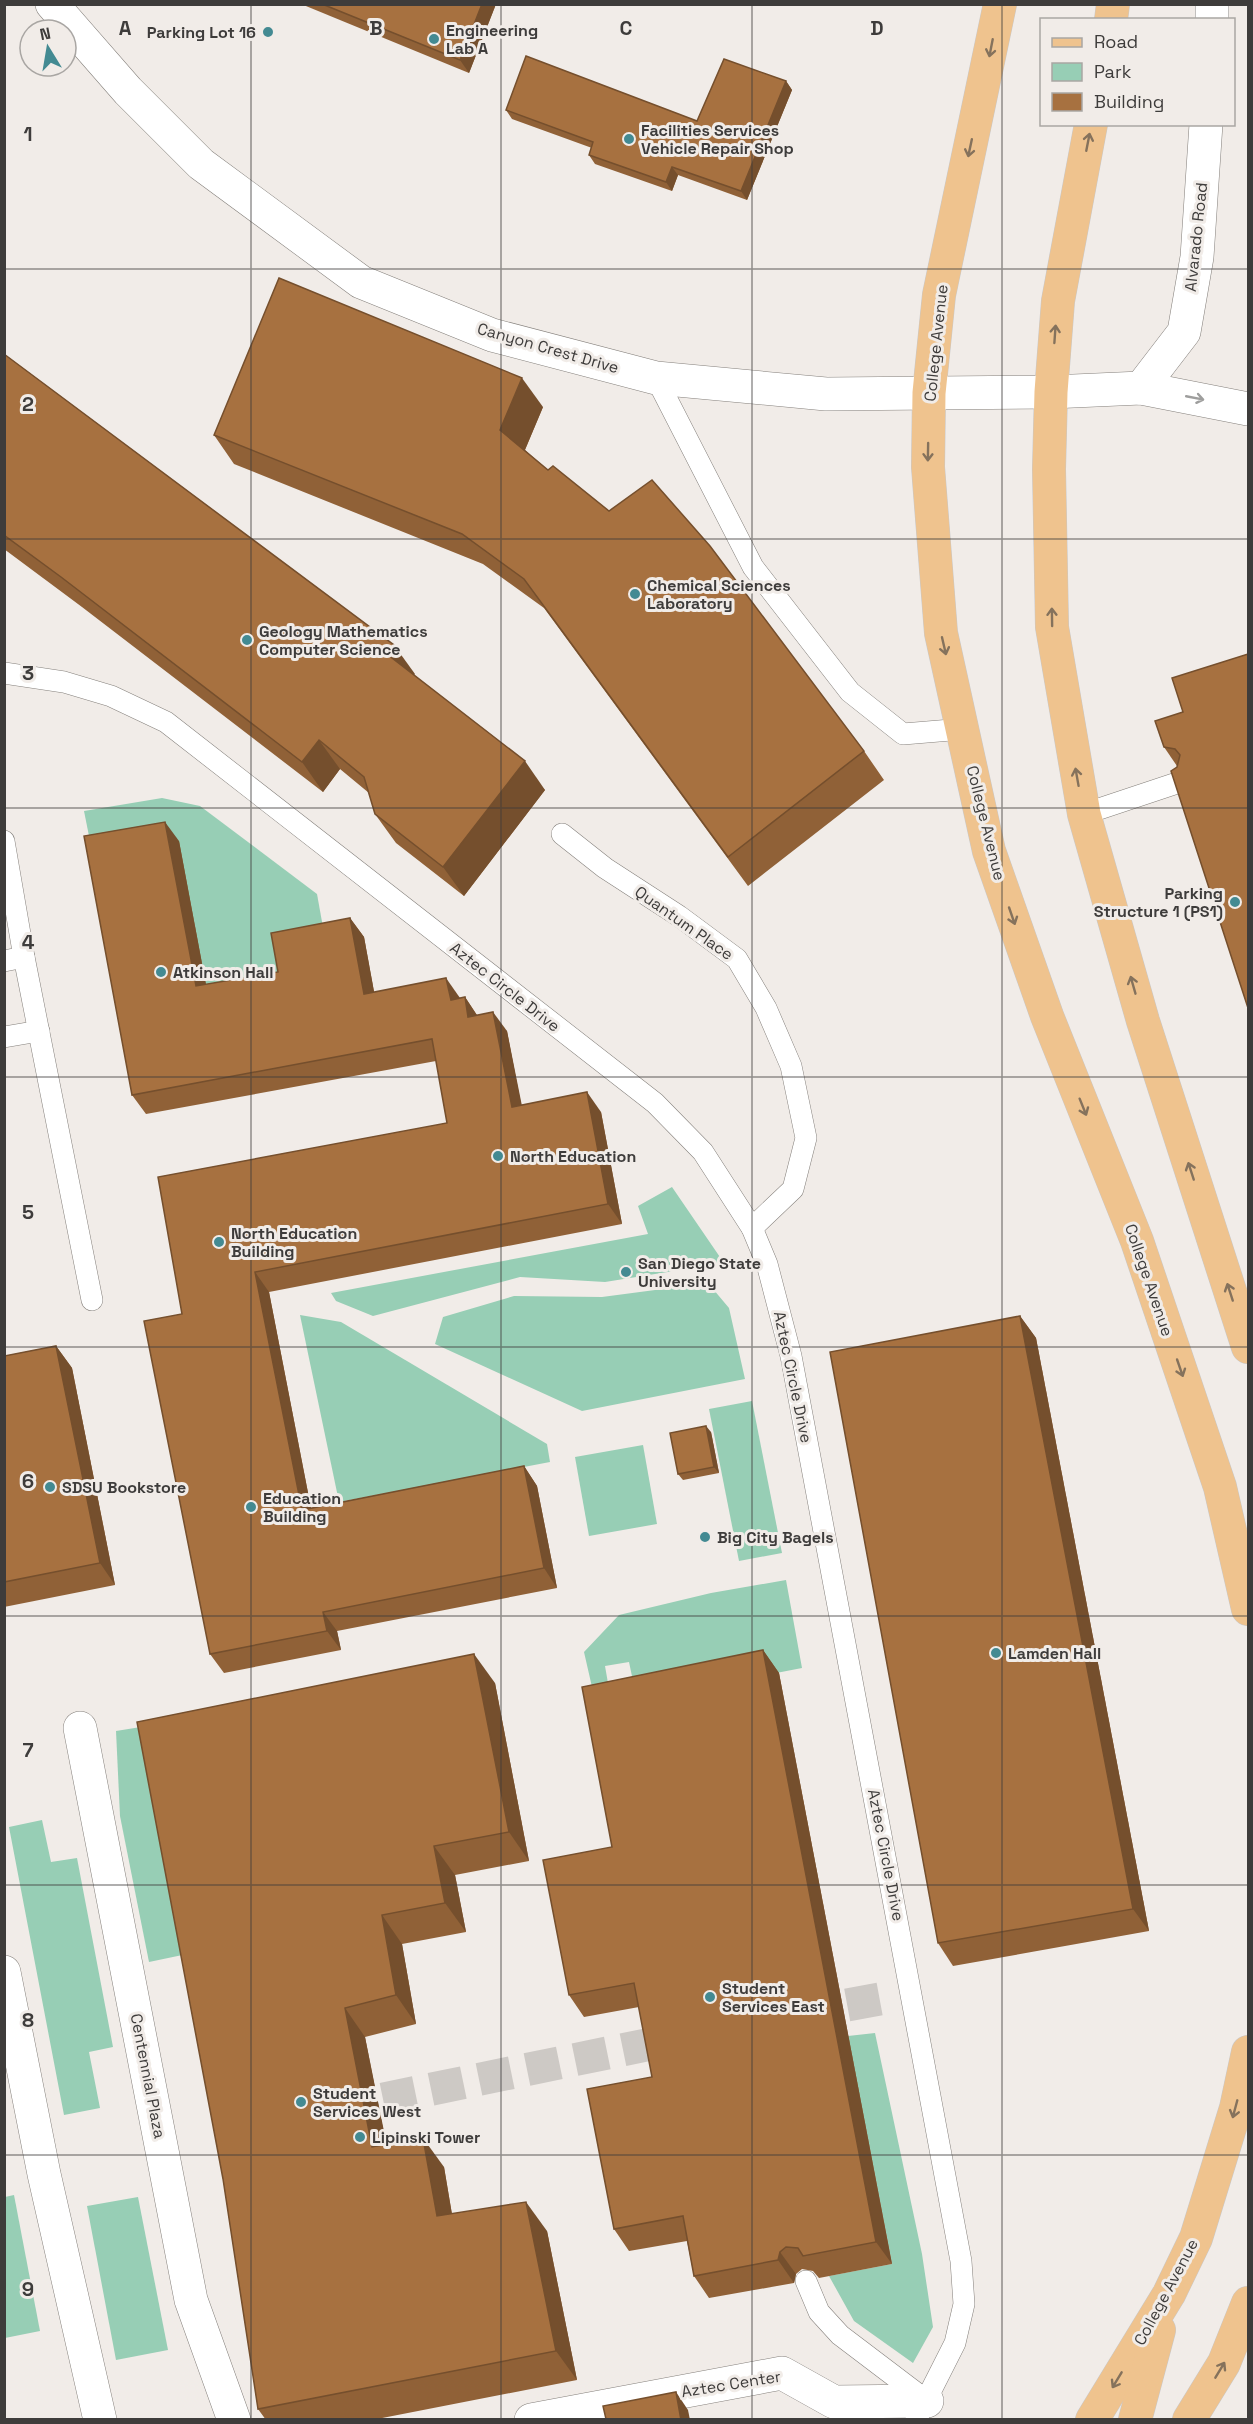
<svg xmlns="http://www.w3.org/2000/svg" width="1253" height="2424" font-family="'Space Grotesk',sans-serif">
<rect width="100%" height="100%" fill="#f1ece8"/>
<g fill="#97ceb5">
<path d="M162,798L200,806L317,894L326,944L291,991L213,1025L90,841L84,811Z"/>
<path d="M672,1187L724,1263L605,1282L520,1277L373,1316L336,1301L331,1293L648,1234L638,1206Z"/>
<path d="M708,1283L729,1308L745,1379L582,1411L435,1344L443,1317L514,1296L602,1297Z"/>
<path d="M300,1315L341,1322L547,1444L550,1462L339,1502Z"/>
<path d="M752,1401L782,1553L739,1561L709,1409Z"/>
<path d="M643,1445L657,1524L589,1536L575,1457Z"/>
<path d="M786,1580L802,1668L637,1700L629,1662L605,1666L612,1706L597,1709L584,1652L619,1615L711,1593Z"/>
<path d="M147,1726L192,1953L149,1962L120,1816L116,1731Z"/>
<path d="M42,1820L51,1862L77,1858L113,2047L89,2052L100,2108L64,2115L9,1827Z"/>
<path d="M875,2033L922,2254L933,2327L913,2363L854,2321L829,2276L892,2264L848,2036Z"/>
<path d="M14,2195L40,2331L5,2338V2197Z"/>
<path d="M138,2197L168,2350L116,2360L87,2206Z"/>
</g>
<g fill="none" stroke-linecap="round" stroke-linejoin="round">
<g stroke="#cdc9c5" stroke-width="33" stroke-dasharray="33 16" stroke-linecap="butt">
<path d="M799,2014L880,1999"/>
<path d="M335,2109L690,2036"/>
</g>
<g stroke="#85807c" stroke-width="22">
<g id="service">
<path d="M656,378L753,567L850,692L903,734L963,729"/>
<path d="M4,673L64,682L111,696L166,722L655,1103L703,1152L752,1228L767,1264L791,1356L961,2261L964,2304L955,2343L916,2420"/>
<path d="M1084,814L1183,781"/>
<path d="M562,834L605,868L679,916L737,959L766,1008L791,1066L806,1138L793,1189L752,1228"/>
<path d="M4,841L24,957L92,1300"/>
<path d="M4,961L24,957"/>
<path d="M4,1037L39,1031"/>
<path d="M806,2281L819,2312L840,2335L927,2401"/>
</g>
</g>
<g stroke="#85807c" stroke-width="34">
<g id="pedestrian">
<path d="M80,1728L191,2300L234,2420"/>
<path d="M4,1972L44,2174L100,2420"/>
<path d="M531,2420L782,2373L834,2402L927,2401"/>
</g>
</g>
<g stroke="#85807c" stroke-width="34">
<g id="tertiary">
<path d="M52,4L128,91L201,164L361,282L492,335L656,378L826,394L1051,392L1141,388L1248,409"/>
<path d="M1212,20V4"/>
<path d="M1141,388L1184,332L1197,257L1206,124"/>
</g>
</g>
<g stroke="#c9c8c8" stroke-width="34">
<g id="primary">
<path d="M1000,4L939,295L929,393L928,467L941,633L989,851L1047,1016L1137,1241L1220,1487L1248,1609"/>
<path d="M1111,20L1113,4"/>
<path d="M1091,124L1058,301L1051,392L1049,469L1052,627L1084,814L1143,1021L1248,1347"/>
<path d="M1092,2420L1169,2294L1196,2238L1236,2108L1248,2052"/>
<path d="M1135,2420L1159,2330"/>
<path d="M1189,2420L1224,2363L1248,2303"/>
</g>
</g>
<use href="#service" stroke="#fff" stroke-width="21"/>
<use href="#pedestrian" stroke="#fff" stroke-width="33"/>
<use href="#tertiary" stroke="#fff" stroke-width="33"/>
<use href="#primary" stroke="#efc38e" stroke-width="33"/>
</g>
<g fill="#906137">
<path d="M301,4H496L469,73Z"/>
<path d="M786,81L792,90L747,200L678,175L672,191L595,164L589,155L592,148L512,119L506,110L697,121Z"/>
<path d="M4,354L394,645L414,675L545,790L464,896L396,843L375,814L369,793L340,769L323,792L82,607L4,549Z"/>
<path d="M543,407L525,450L864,751L884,780L748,886L544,608L483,564L234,464L214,435Z"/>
<path d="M1248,654L1177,766L1164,747Z"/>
<path d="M179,841L206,985L278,972L350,918L364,937L374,992L460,998L465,997L477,1015L507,1031L521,1105L601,1112L622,1224L269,1292L311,1508L524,1466L537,1486L557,1588L337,1631L341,1650L224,1673L210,1654L182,1314L447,1123L436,1061L146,1114L132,1095Z"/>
<path d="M1020,1316L1036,1338L1149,1931L953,1966L938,1943Z"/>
<path d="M56,1346L72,1368L115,1585L4,1607V1356Z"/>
<path d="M711,1432L719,1473L683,1480L678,1474Z"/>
<path d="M763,1650L779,1673L892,2264L819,2278L813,2271L802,2269L796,2274L794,2283L709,2298L694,2276L687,2241L629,2251L614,2229L652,2077L639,2007L584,2017L569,1995L612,1847Z"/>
<path d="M495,1683L529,1861L455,1875L466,1932L402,1944L416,2024L365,2037L386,2144L444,2167L452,2214L547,2231L577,2380L372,2420H266L258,2409L223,2179Z"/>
</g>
<g fill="#754f2d">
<path d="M482,4H496L469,73L460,60Z"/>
<path d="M786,81L792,90L747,200L741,191Z"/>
<path d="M672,167L678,175L672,191L666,182Z"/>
<path d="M522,378L543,407L521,459L500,430Z"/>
<path d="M394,645L415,674L408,683L387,654Z"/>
<path d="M319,740L340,769L323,792L302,762Z"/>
<path d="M525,761L545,790L464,896L443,867Z"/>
<path d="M165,822L179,841L210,1006L196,986Z"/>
<path d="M350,918L364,937L378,1013L364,994Z"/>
<path d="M446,978L460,998L464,1020L451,1000Z"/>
<path d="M465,997L478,1017H468Z"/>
<path d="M493,1012L507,1031L526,1126L512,1107Z"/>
<path d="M587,1092L601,1112L622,1224L608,1204Z"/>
<path d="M255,1272L269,1292L315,1529L302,1510Z"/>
<path d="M1020,1316L1036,1338L1149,1931L1133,1909Z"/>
<path d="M56,1346L72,1368L115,1585L100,1563Z"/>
<path d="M706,1426L711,1432L719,1473L714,1467Z"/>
<path d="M524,1466L537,1486L557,1588L544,1568Z"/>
<path d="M323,1612L337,1631L341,1650L327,1631Z"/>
<path d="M763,1650L779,1673L892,2264L876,2242Z"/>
<path d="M474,1654L495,1683L529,1861L509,1832Z"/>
<path d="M434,1846L455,1875L466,1932L445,1903Z"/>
<path d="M382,1915L402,1944L416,2024L396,1995Z"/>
<path d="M345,2008L365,2037L393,2176L372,2147Z"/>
<path d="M423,2138L444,2167L457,2245L437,2216Z"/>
<path d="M526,2202L547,2231L577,2380L556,2351Z"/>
<path d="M780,2252L796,2274L794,2283L778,2260Z"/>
<path d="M676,2392L688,2410L690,2420H681Z"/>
</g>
<g fill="#a77140" stroke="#754f2d" stroke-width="1.5">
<path d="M322,4H482L460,60Z"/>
<path d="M526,56L697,121L724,59L786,81L741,191L672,167L666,182L589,155L593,142L506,110Z"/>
<path d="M279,278L522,378L500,430L548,470L553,466L609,511L652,480L710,546L864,751L728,857L524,579L462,534L214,435Z"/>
<path d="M4,354L394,645L387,654L525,761L443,867L375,814L364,777L319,740L302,762L61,577L4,535Z"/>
<path d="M1248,654V1008L1171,771L1177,767L1180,755L1175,749L1164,747L1155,721L1183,712L1172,678Z"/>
<path d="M165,822L196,986L278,972L271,933L350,918L364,994L446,978L451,1000L465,997L468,1017L493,1012L512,1107L587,1092L608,1204L255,1272L302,1510L524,1466L544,1568L323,1612L327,1631L210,1654L144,1321L182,1314L158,1177L447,1123L432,1039L132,1095L84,836Z"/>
<path d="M1020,1316L1133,1909L938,1943L830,1352Z"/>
<path d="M56,1346L100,1563L4,1582V1356Z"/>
<path d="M706,1426L714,1467L678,1474L670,1433Z"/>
<path d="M763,1650L876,2242L803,2256L798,2248L786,2247L780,2252L778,2260L694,2276L683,2216L614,2229L587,2089L652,2077L634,1983L569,1995L543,1860L612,1847L582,1687Z"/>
<path d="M474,1654L509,1832L434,1846L445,1903L382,1915L396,1995L345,2008L372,2147L423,2138L437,2216L526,2202L556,2351L258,2409L223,2179L137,1722Z"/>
<path d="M676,2392L681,2420H604L606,2419L603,2406Z"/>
</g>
<defs><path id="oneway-shaft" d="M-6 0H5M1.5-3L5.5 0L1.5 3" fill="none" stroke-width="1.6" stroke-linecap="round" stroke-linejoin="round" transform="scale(1.5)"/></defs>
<g stroke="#85725c">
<use href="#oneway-shaft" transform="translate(991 48) rotate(101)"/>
<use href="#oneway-shaft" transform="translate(1088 142) rotate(-79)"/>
<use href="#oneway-shaft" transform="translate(970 148) rotate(102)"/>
<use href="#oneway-shaft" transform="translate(1055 334) rotate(-86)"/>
<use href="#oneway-shaft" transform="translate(928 452) rotate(91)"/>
<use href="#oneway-shaft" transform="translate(1052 617) rotate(-91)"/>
<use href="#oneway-shaft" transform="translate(944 646) rotate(77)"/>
<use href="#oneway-shaft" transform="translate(1077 777) rotate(-100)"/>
<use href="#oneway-shaft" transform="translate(1012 916) rotate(71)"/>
<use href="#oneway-shaft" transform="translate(1133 985) rotate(-106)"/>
<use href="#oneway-shaft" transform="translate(1083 1107) rotate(68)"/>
<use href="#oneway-shaft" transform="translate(1191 1171) rotate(-108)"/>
<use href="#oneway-shaft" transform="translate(1230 1292) rotate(-108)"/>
<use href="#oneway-shaft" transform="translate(1180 1368) rotate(71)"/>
<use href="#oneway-shaft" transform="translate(1235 2109) rotate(105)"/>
<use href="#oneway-shaft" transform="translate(1220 2370) rotate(-59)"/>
<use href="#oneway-shaft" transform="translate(1117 2380) rotate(121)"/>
</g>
<use stroke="#9e9e9d" href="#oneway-shaft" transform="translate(1195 398) rotate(11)"/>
<path fill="none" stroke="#3e3c3b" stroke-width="1.5" stroke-opacity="0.55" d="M251,4V2420M501,4V2420M752,4V2420M1002,4V2420M4,269H1248M4,539H1248M4,808H1248M4,1077H1248M4,1347H1248M4,1616H1248M4,1885H1248M4,2155H1248"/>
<g fill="#438a92" stroke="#f1ece8" stroke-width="2">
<circle cx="268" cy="32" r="6"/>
<circle cx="434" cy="39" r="6"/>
<circle cx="629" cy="139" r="6"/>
<circle cx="635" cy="594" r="6"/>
<circle cx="247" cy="640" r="6"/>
<circle cx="1235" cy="902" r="6"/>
<circle cx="161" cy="972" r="6"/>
<circle cx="498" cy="1156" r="6"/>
<circle cx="219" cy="1242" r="6"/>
<circle cx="626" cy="1272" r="6"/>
<circle cx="50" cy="1487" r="6"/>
<circle cx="251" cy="1507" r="6"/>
<circle cx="705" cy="1537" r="6"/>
<circle cx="996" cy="1653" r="6"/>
<circle cx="710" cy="1997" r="6"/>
<circle cx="301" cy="2102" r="6"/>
<circle cx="360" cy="2137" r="6"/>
</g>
<g text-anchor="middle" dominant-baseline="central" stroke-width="6" stroke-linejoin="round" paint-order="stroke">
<g font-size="16" font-weight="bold" fill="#3e3c3b" stroke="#f1ece8" text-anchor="start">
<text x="446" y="30">Engineering<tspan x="446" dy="18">Lab A</tspan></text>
<text x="256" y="32" text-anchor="end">Parking Lot 16</text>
<text x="641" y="130">Facilities Services<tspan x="641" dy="18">Vehicle Repair Shop</tspan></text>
<text x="647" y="585">Chemical Sciences<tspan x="647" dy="18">Laboratory</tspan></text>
<text x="259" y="631">Geology Mathematics<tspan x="259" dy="18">Computer Science</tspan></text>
<text x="1223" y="893" text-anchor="end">Parking<tspan x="1223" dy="18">Structure 1 (PS1)</tspan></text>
<text x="173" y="972">Atkinson Hall</text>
<text x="510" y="1156">North Education</text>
<text x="231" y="1233">North Education<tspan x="231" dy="18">Building</tspan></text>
<text x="638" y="1263">San Diego State<tspan x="638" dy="18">University</tspan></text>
<text x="62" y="1487">SDSU Bookstore</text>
<text x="263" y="1498">Education<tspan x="263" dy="18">Building</tspan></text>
<text x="717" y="1537">Big City Bagels</text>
<text x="1008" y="1653">Lamden Hall</text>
<text x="722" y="1988">Student<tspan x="722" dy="18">Services East</tspan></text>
<text x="313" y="2093">Student<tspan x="313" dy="18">Services West</tspan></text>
<text x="372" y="2137">Lipinski Tower</text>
</g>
<g font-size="16" fill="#3e3c3b" stroke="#f1ece8">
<text transform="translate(1196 237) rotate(-84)">Alvarado Road</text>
<text transform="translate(936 343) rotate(-84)">College Avenue</text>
<text transform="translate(548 348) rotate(16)">Canyon Crest Drive</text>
<text transform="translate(986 823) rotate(76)">College Avenue</text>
<text transform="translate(684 923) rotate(35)">Quantum Place</text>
<text transform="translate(505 987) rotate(38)">Aztec Circle Drive</text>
<text transform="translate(1149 1280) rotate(71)">College Avenue</text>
<text transform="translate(793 1377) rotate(78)">Aztec Circle Drive</text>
<text transform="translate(886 1855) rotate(79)">Aztec Circle Drive</text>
<text transform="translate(148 2076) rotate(79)">Centennial Plaza</text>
<text transform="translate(1166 2292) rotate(-62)">College Avenue</text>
<text transform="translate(731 2384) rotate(-9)">Aztec Center</text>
</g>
</g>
<g font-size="20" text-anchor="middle" font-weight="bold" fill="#3e3c3b" stroke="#f1ece8" stroke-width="6" stroke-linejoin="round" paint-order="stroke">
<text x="125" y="35">A</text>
<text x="376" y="35">B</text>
<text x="626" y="35">C</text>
<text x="877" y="35">D</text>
<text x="28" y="141">1</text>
<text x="28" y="411">2</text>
<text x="28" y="680">3</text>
<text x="28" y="949">4</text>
<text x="28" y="1219">5</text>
<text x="28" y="1488">6</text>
<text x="28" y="1757">7</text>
<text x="28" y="2027">8</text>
<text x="28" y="2296">9</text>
</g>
<rect width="1253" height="2424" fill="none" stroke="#3e3c3b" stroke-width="12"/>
<rect x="1040" y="18" width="195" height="108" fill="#f1ece8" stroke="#a9a6a3" stroke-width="1.5"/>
<rect x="1052" y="38" width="30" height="9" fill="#efc38e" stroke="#a9a6a3" stroke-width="1.5"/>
<text x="1094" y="48" font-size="18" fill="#3e3c3b">Road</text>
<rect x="1052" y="63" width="30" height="18" fill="#97ceb5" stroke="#a9a6a3" stroke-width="1.5"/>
<text x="1094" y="78" font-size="18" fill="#3e3c3b">Park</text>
<rect x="1052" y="93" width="30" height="18" fill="#a77140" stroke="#a9a6a3" stroke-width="1.5"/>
<text x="1094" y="108" font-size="18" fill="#3e3c3b">Building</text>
<g transform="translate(48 48) rotate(349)"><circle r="28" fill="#f1ece8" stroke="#a9a6a3" stroke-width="1.5"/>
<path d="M0-4.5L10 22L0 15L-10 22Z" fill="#438a92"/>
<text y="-9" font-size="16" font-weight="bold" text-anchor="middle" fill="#3e3c3b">N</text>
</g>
</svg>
